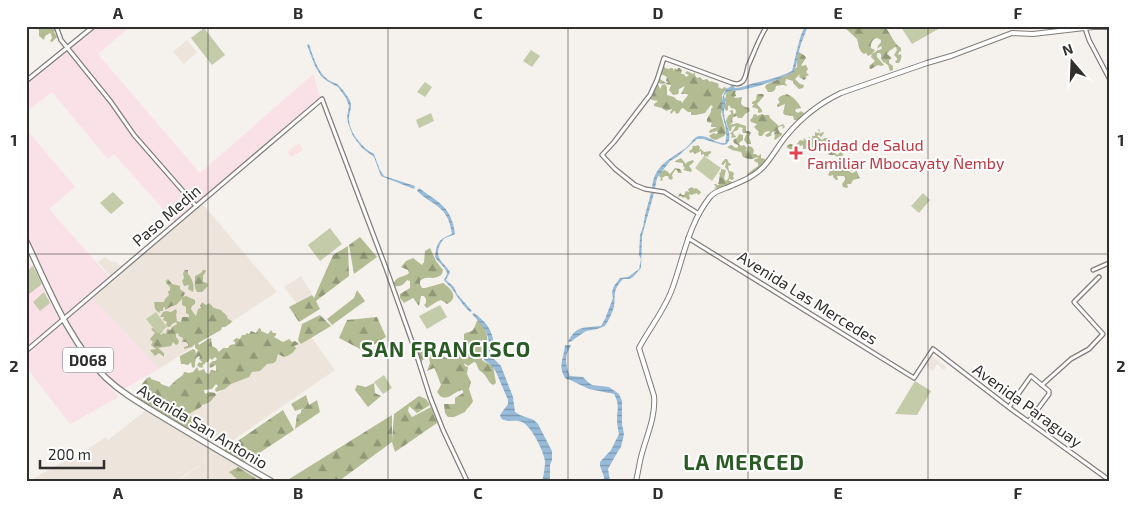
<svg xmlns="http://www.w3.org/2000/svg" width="1135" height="507" font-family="'Exo 2',sans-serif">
<defs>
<pattern id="forest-firs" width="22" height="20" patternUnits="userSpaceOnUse" patternTransform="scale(1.25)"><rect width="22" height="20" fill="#b2bb92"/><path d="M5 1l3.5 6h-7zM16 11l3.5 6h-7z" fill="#919878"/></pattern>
<pattern id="water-rules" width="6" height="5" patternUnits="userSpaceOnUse" patternTransform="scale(1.25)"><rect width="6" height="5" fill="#97bbd9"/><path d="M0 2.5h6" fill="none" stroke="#7c98b0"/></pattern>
</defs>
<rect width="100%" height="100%" fill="#f5f2ee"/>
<g fill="#fae1e8">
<path d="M96,26H131L98,54L200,173L313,74L321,100L175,223L114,154L108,159L52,92L26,112V84Z"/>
<path d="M26,129L75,187L49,209L111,279L91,296L159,369L122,390L107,376L98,365L64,320L26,236Z"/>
<path d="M26,255L62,325L77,349L88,364L119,397L70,424L26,367Z"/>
</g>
<g fill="#ede4db">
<path d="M187,40L197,52L184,64L173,52Z"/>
<path d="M201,202L277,292L159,369L91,296L111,277L98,262L105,257L110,261L118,263V264L124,268Z"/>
<path d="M301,276L312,294L297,304L284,287Z"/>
<path d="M309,334L335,370L229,443L219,436L215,438L210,445L175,423L219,392Z"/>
<path d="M931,355L946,367L944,370L937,364L933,371L925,365Z"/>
<path d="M145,411L218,454L265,481H178L211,458L176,481H35L34,478L68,459L70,461L106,437L108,440Z"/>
</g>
<path fill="#fce1e1" d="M299,143L303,150L291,157L287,152Z"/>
<g fill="url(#forest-firs)" fill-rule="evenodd">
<path d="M38,26H54L56,29L54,32L57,37L52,42L50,41L52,38L51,34L50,33L45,36L44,40L39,36V30L37,28Z"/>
<path d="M843,26H884C891,33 893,43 901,48V51L899,52L898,55L901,54C902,57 901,60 899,63H896L895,61L897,60V58L894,55L897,50L896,47L893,48V49L890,50L887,54L891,57L892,58L889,60V63L893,66V70L890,71L888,65L885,63L886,61L884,63L881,59V54L879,53H877V57L884,65L881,66L878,65L871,69H870L869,66L875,61L871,57L872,54L868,56L866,53L864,54C858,50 859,45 857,39ZM877,38L881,40V42L878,46L877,49L881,46L882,48L880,50H878L872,54L875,50L871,48C870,43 873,39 877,38Z"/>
<path d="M799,52L805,56L806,58L802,64L801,66L806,65L808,69L806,72L809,75L805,77L807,78L804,80L799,77L800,74L795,79L800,84L804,85L803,88L799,89L793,83V81L786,79L785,83L786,84L787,86L783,85L776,86L775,90L772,92H768L765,87L766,85C777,79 788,76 797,67V56Z"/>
<path d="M663,61H664L666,62L664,65L665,68L669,69L670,68H673V71L675,68L677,70L678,68H680V69L682,70L681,74H684L686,77L689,75L685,73L687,71L693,74L695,72V75L697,78L700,77L703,80L707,79L710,82L712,81L713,82L717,83L719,85L718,87L722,89L724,87L727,88L722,95L723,107L721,114L726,133L724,136L716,140L712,139L709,136L710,135L714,133L716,134L718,133L717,131L710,133L709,132L710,130L717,127H711V125L712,123L707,122V119L711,112V109L713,107L711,105L705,113L696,115H691V112H688L683,108L681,109L679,113L676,114L675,111H674L671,114L670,112L672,110V109L666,111L662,108L654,106V104L658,101L652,100L650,98L653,96L652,94L656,84H658L660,89L662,85L665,84L667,87V95L674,97L677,100L681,101L682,103L688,95L687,94H681L685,86L679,89L678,94L673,95L669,90L671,85H668L665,83L661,84L658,82V80L660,79L666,83L669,82L666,81L667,77L661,74L663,68Z"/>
<path d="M730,90L736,91L735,93L736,96L734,97L735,98L742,97L741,104L745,107L749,108L750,111L745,114L742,118H738L737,116L733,117L732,120L733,122L730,125L737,123L746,126V131H749L751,133L749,137L751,143V144H747L744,140L747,133H743L742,130L743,128L739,127L738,130L733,132L734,135L736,136V137L731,138L732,135L730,133L732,132L736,126L732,127L731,131H729L726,121L728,116L731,114V112L729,111L733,110V113L735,114L736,111L735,109L731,108L729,105L728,107V110L726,111L724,107V103H726L724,100C726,97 726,95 727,91Z"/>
<path d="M757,94H763L764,96L757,104L762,110V112L759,113L758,112V109L752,107L754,104H752V102L756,100Z"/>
<path d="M786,94C792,95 799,103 801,108L796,109L795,111L798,113L801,111L804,113L803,117L797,120H794L793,116L785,115L783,113L785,104L778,107L777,105L780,102L778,100C779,95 783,96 786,94Z"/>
<path d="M756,114L757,116L762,114L764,115H769L770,118L779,126L783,124L785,127L782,129L783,126H782L779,127L778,129L780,133H782V135L775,140L774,139L775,136L774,133L776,131L772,132L771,136L767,137L765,135L770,132L769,131L765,132L762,136H759L758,133L759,132L754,127L757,124L751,122L750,120L753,117V115Z"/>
<path d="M819,129L820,131L819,134L823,132L824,133L821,137L819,135L817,136L822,140L825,138H829L830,140L828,143L831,147L835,144H837L838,148L835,153L838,155L840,150H841L843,155L842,157H838L834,155H829L827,151V150L822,146L819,145L818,144L819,142H817L812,145L815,147V149L810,151L807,148L805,149H803V145L795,148L792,147L793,149L792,150L787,148V146L790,144L796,145L800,140L804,141L803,138L806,140L809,137L813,139L812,136H815V132L817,133L820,132L818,130Z"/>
<path d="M739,134L743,135V140L740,142L739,144L741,146L744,145L747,148L745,152L747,150L748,146L752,147L754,150L753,154H756L758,156L761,154V158L765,159V161C761,165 758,170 753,173V175L748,177L747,174L758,166V163L754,161L755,159H757L758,157C750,160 751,160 743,157L741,152L732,150L727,147L731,145L736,148L738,147V145L734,143L733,141L734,139L737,138Z"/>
<path d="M698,145L700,147L699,150L701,149L704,152L711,151V153L708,155L709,157L704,156V154L701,155V151L695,154L693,152L690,153L689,151L692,149L693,146H696Z"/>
<path d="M681,158L686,164L687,162L693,160L694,162L689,166L692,170L691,172L683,170L685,168L683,166V163L675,162V161Z"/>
<path d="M725,159H727L729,163L731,164V165L728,166L729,171L733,172L734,174L733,176L734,179L732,180L729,179V181H731L732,183L724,187L714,189L716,187L714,184H716L717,185H719L718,183L719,182V178L720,175L719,173L721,172V169L726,170L724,178L726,181C731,177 729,171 725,167L726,162H725V163L723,165L721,164Z"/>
<path d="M833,159L835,163L839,160L843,163L840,167L842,169L845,165H848L852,160L858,165L853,171H849L852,173L855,172L856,169H858L857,172L860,178L853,180L851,184H847L848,187L847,188L843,187L842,184L845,180V177L843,176H837L838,180H836L833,177V175L830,176L828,175L830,171L826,167L829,161Z"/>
<path d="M675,168L680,169L682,173H678L677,170H675L672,175L673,178L671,180L669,179L668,176H665L662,178L663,180L660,181L661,178L659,176L660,173L664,170L667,171L670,174Z"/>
<path d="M692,187L694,189L696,188L700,191L701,193L698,195L697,193L691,195L689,194L690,199L688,200L685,197L683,198L681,196L678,197L680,193L682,195H684L686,191L689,192L688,189Z"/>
<path d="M360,237L377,257L354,274L349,245Z"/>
<path d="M348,246L349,276L316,301L320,309L299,322L289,307L312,295L314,298L333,255Z"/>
<path d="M430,248L436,261L443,270L442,274C433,282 428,274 420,281V284L422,288H425L443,283C452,289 459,298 447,304L441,300L438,301L427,308L424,305L426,303V299L424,296H421L419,306L413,298L404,303L400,298V294L410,288V281L407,280C404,284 401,287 395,286L394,283C397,275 404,278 409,273L408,270L401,267L406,261L413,258L422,265L424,262L425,251Z"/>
<path d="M185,270H188V274C192,277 195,287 193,292L188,289L189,285L184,286L182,281L184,278L183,273Z"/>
<path d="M203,270H205L206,271L203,276V282L207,283L208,286L202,292H197C194,288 195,281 195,276L201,273Z"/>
<path d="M168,279L172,284L180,286V289L185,293L183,297L186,296L195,300V304L192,306L191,309L195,315L196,316L198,309L202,308L200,306L202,302L206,305L209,303L214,308L221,310C223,313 227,314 228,319L232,321L231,323L225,327H222L221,330L198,343L199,345L208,339L211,338L212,346L216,348L219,352L223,348H228L230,345L235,344V342L233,341L236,338L240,339L242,335H245L247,333L249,334L251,331L256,333L259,328L261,329V331L268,334L271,330L273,333H276V335L274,337L283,342L289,339L292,342L295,341L299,344L294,346L296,348C294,353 288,356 284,357L278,354L276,361L274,363L267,364L260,371L252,372L249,377L231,384L225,389L216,392L215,389L218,386L216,384L212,389L204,390L205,394L209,392L215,393L216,395L210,402L202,405L201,407L182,418V420L183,421L186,420V417L191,416C195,422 191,425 187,430L135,398L137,396L140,398L146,394L150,396L151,398H154L149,392L148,387L146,385L144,386L142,384L147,378L150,377L151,379L160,382L161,384L169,387L176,380L183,375L184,372H185L189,373L193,372L197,367L199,371L204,369L206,373L209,374L211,370L216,371V365L210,368L209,365L211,362L212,363V361H215L217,359L215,357L212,360L210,358L208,362H206L204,365L203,363V366L202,368L199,367L197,365L199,362L201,363L202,362L199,359L200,357L199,356L196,358L195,363V366L194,368L192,367L191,362L188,365L184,364H181L180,358V356L193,349L195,350L196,354L198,350L195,348V344L192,347L184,349V347L188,346V344L186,342H182L183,338L179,336L178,333L176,334V337L179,341L178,344L176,345L173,342L171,346L158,348L164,353V357L159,353L155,356L150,350L156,349L151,345L153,342L150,339L155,333L151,329L153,328L163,330V331L160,334L161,335L163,333L166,334L167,329L171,330L172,327L177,324L176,322L172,324L170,327H168L166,325L167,322L163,320L164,317H160L163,312L166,311L171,312L176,309L177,312L176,315L177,321L180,322H181L182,317H189V315L186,313V307L182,305V299L176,305L172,306L165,310V307H164L163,308V311H160L159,313L155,309L154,302H164L165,299L169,295L168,292L170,290V287L166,283V281Z"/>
<path d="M357,290L365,301L332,325L327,319L354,298Z"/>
<path d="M320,315L331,326L301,344L298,340L302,324Z"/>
<path d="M377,317L386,337L364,351L339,338L347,320Z"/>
<path d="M479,319C483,325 489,335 487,343C485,349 483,352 482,360L485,362L493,366L496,383L493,385L490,383L485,375L479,370L476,363L474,362L468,366L464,363L465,366L468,367L467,374L471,382L469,389L473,401C471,406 467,408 465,412L454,417H448L445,413L444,404H455V398L463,393V391L462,390C453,392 449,401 440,396L437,392L441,385L435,369L434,368L427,371L430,363L429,358L425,356L424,359L420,363L418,361L417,352L420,349L424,348L427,351L431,353L437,359L444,357L449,359C456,354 459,348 464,342V334C467,332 471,332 473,330C476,326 475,322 479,319Z"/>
<path d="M374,383L375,393L381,396L368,407L355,390L357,385L366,387Z"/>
<path d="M306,395L309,405L317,400L320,412L295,429L297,415L301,413V410L304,408L295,411L291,404Z"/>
<path d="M419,396L426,399L430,405L417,413L409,406L408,411L412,417L431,407L437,423L395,452L392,442L339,481H286L392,415V441L394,414Z"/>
<path d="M283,410L294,430L244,463L223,451Z"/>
<path d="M238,467L260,481H239L229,472Z"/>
</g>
<g fill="#c3cba9">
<path d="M939,26L940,28L912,44L901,27Z"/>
<path d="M204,28L225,55L212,65L191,38Z"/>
<path d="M531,50L540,56L532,67L523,61Z"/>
<path d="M425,82L432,87L425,97L417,92Z"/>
<path d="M431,113L434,121L419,128L416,120Z"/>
<path d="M704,156L721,168L712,181L695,168Z"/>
<path d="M113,192L124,203L111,214L100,203Z"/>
<path d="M923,193L930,200L919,213L911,206Z"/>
<path d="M330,228L342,244L320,261L308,245Z"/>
<path d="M33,266L42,284L28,295L26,292V272Z"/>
<path d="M44,292L50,303L40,311L33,302Z"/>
<path d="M440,305L447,317L427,329L419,316Z"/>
<path d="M156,312L167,327L158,334L146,319Z"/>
<path d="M384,375L392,388L383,394L374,382Z"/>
<path d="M915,381L931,391L917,415L895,414Z"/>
</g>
<g fill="url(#water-rules)">
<path d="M805,26H808C805,34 801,42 799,51C797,58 797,65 794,72L777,80L755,87L741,90L728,91L724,96C726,102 724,107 724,113C724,123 734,135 727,144L723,145L703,139H697L677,157L670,161L657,178L655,188H652C654,164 671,159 687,147C691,143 694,137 699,136C708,135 716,144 725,143C731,126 714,111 726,89L730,87L732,85L734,86L735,88C742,88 747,85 754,83C768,80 780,77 792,71C796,56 798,40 805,26Z"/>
<path d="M309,44C312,54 318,72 326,78C329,81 333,82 337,84C341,87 346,94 349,99C353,106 350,110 349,117C348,131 362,148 374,154L380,170L384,176L415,186L414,189L381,176L374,157L362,148L353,136L348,123L347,117L349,106L346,98L338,87L327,81L321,76L315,66L307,45Z"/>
<path d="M419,188C439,203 451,206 455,234C452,236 446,237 444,239C442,240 440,245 439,247C435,260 444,262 450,272L446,280L454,287L457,294L472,311L470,312C463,306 458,297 452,289C450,286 446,283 444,280C445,278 447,275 447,273C447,269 437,261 435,257C437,242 439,239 452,234C448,205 434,207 417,191Z"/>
<path d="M651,193H654L642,236L641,268L633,277L629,279H623C612,291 616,293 614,307C612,313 609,320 605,326L597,329L586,331L570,342H568C576,325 584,328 601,326L605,319L613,298L612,292L614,286L620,278L628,277L639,269L641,259L639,255L640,235L643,227L645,215Z"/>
<path d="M474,313C486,322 492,329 494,344L489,352V354L501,366L513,397L515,412L520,415L534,420L538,424L552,451V460L550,465V478L549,481H542C544,475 545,467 545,461C543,450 533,430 524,423C516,417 502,426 500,415L508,404V400L496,372L492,366L484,360C483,351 486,352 488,345C491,333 479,322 472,314Z"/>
<path d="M565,345H571C570,348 568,351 567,353C565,360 567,370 570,376L583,377L588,382L592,385L609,387L619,394L622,401V424L624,434L621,447L617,453L608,469L610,481H604V477L600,466V462L611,450L619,434C618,429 617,425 617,420C617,410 620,405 614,394L589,389L570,380L566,379C557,366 564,359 565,345Z"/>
</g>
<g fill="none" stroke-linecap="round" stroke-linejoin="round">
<g stroke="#807d7a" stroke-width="5.5">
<g id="tertiary">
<path d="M56,26L61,40L111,102L134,135L196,206"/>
<path d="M1085,28L1089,40L1109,78"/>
<path d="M26,81L94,26"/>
<path d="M699,214L664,192L645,189L635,185L615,169L602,155L614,142L650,95L657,80L664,58L732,83C736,84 739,85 743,81C746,77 747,71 748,66C754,53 759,38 767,26"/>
<path d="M688,238L914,378L933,349L1011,409L1109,480"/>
<path d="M1093,270L1109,263"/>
<path d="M26,351L322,99L387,271L415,350L430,397L443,430L467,481"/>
<path d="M1042,385L1071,359L1089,349L1103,334L1074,302L1099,277"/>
<path d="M1009,407L1031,376L1049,391V394L1029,421"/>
</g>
</g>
<g stroke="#807d7a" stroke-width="6">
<path id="secondary" d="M636,481C638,473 639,465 641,457C646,437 656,417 654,396L639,348C649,329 663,312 671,292C683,261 688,224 710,197C714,192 720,190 726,188C740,182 755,177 765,165C773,156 779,144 787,135C802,117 820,103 841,93L927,63L951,56L1012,33L1033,34L1093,27H1109"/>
</g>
<g stroke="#807d7a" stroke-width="7">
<path id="primary" d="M26,241C48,287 69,342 106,378C124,395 145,406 166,419C201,440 236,461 271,481"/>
</g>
<use href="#tertiary" stroke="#fff" stroke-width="3"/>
<use href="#secondary" stroke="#fff" stroke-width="4"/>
<use href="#primary" stroke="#fff" stroke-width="4.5"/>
</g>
<path fill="none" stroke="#302f2e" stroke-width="1" stroke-opacity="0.55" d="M208,26V481M388,26V481M568,26V481M748,26V481M928,26V481M26,254H1109"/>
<path fill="#e0444e" stroke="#fff" stroke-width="2" d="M793.5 145.5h5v5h5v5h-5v5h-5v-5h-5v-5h5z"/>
<g text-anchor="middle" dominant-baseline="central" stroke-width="4" stroke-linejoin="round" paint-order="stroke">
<rect fill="#fff" stroke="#6e6d6d" stroke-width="1" x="63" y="347.5" width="50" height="25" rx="4"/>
<g font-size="15" font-weight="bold" fill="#302f2e">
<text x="88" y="360">D068</text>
</g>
<g font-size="16" fill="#be3a42" stroke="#fff" text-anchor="start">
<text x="807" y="144">Unidad de Salud<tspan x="807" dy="18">Familiar Mbocayaty Ñemby</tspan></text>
</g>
<g font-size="16" fill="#302f2e" stroke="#fff">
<text transform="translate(166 215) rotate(-41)">Paso Medin</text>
<text transform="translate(808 297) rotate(32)">Avenida Las Mercedes</text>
<text transform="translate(1028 405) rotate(36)">Avenida Paraguay</text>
<text transform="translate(203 426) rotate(31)">Avenida San Antonio</text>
</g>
<g font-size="21" font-weight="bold" letter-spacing="1" fill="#2a5b25" stroke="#fff">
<text x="446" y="348">SAN FRANCISCO</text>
<text x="744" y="461">LA MERCED</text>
</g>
</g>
<rect width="1135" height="507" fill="none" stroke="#ffffff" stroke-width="55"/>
<g transform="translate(1072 62) rotate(341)" stroke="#ffffff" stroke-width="4" paint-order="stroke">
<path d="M0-4L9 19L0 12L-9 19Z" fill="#302f2e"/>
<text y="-8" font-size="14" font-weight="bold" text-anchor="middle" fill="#302f2e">N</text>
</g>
<path d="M40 460v8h64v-8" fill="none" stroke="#302f2e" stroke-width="2.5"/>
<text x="48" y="460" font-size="15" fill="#302f2e" stroke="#ffffff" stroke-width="4" paint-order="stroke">200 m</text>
<rect x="28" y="28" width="1080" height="452" fill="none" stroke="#302f2e" stroke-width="2"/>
<g font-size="16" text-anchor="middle" font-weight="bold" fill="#302f2e">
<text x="118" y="19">A</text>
<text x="298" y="19">B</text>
<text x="478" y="19">C</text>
<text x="658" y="19">D</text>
<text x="838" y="19">E</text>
<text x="1018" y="19">F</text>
<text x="14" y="146">1</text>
<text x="1121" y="146">1</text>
<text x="14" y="372">2</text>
<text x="1121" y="372">2</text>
<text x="118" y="499">A</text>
<text x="298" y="499">B</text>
<text x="478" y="499">C</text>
<text x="658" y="499">D</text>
<text x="838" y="499">E</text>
<text x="1018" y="499">F</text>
</g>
</svg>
